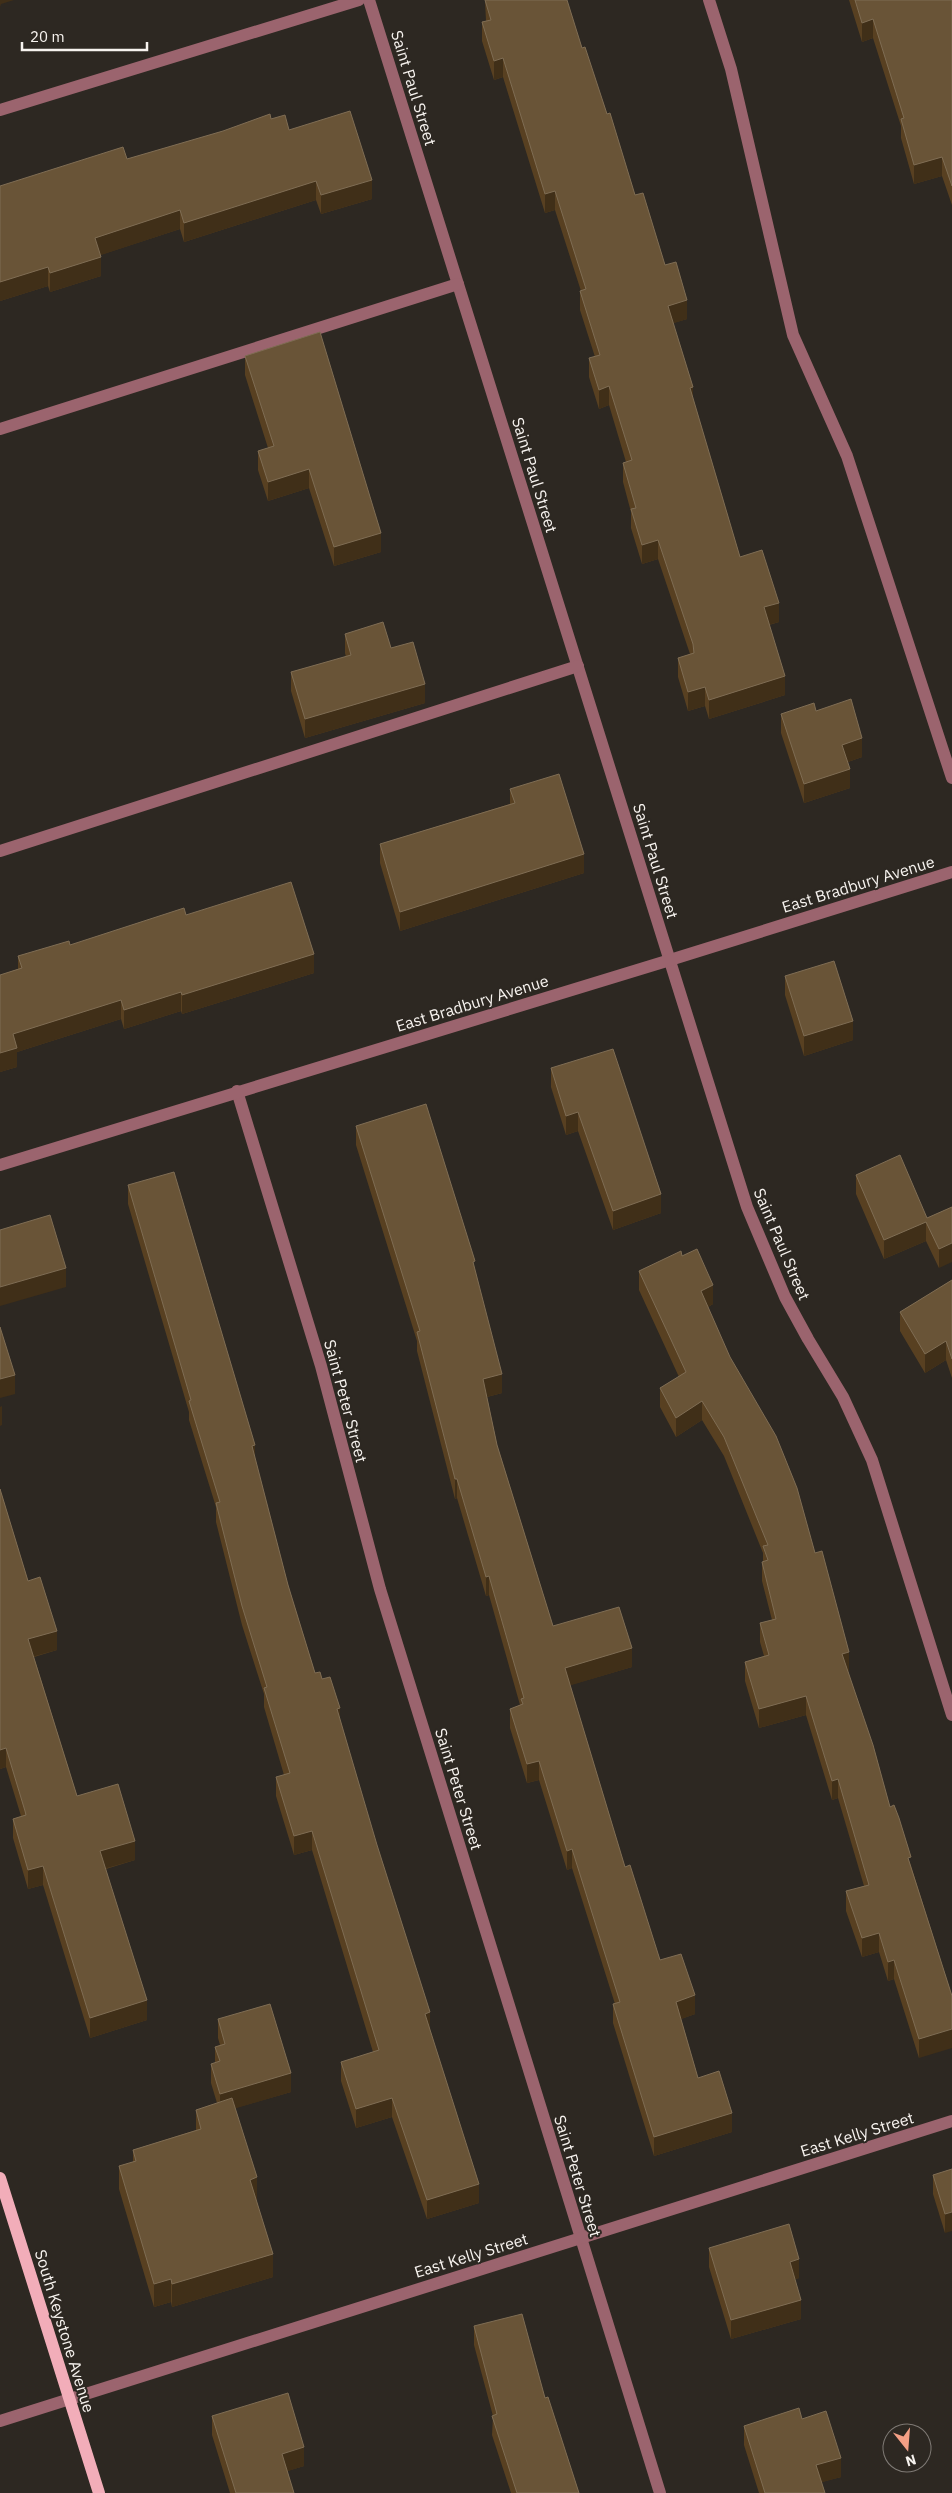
<svg xmlns="http://www.w3.org/2000/svg" width="952" height="2493" font-family="'IBM Plex Sans',sans-serif">
<rect width="100%" height="100%" fill="#2d2822"/>
<g fill="none" stroke-linecap="round" stroke-linejoin="round">
<g stroke="#9b646e" stroke-width="12">
<path d="M369,0L747,1207L785,1297L808,1339L843,1397L872,1460L952,1715"/>
<path d="M709,0L731,69L793,335L847,456L952,778"/>
<path d="M0,110L359,0"/>
<path d="M0,429L458,284"/>
<path d="M0,851L578,666"/>
<path d="M237,1091L321,1366L380,1589L660,2493"/>
<path d="M0,1165L670,960L952,872"/>
<path d="M0,2421L952,2121"/>
</g>
<path stroke="#f2adb9" stroke-width="12" d="M0,2178L99,2493"/>
</g>
<g fill="#584021">
<path d="M485,0L582,48L607,114L635,195L665,265L687,319L673,323L693,400L740,557L779,622L769,625L785,695L709,719L705,706L688,711L678,677V658L690,654L658,559L642,564L631,528V512L623,482V463L626,462L609,405L599,409L589,377V358L595,357L580,310V291H581L555,210L545,213L503,77L494,80L482,41V22L486,21Z"/>
<path d="M849,0H952V205L942,176L914,184L901,138V126L873,38L862,42Z"/>
<path d="M271,119L289,130L372,199L321,214L316,200L184,242L180,229L100,255L101,276L50,292L48,286L0,301V186L127,159Z"/>
<path d="M245,356L381,552L334,566L309,488L268,501L258,470V451L268,448L245,375Z"/>
<path d="M345,634L391,648L425,703L305,738L291,691V672L346,657L345,653Z"/>
<path d="M816,711L862,757L848,762L850,788L804,803L781,733V714Z"/>
<path d="M510,789L584,873L400,931L380,863V844L510,804Z"/>
<path d="M186,915L314,973L182,1014L181,1011L124,1029L121,1019L17,1052V1067L0,1072V975L18,969V956L70,945Z"/>
<path d="M785,976L853,1040L804,1056L785,995Z"/>
<path d="M551,1068L661,1213L613,1230L578,1131L566,1135L551,1087Z"/>
<path d="M356,1126L475,1270L502,1393L487,1397L497,1445L553,1626L632,1667L570,1685L625,1867L660,1960L695,2014L681,2019L698,2078L732,2132L654,2156L613,2023V2004H615L572,1868L567,1870L539,1780L527,1783L510,1728V1709L520,1705L489,1595L486,1596L457,1498L455,1499L417,1351V1341L356,1145Z"/>
<path d="M856,1175L927,1218L952,1207L939,1268L926,1241L884,1259L856,1194Z"/>
<path d="M128,1185L255,1459L288,1585L315,1673L322,1679L340,1720L479,2203L427,2219L392,2117L356,2128L341,2081V2062L373,2052L312,1850L294,1855L276,1796V1777L284,1775L264,1707V1694L242,1625L216,1522V1507L189,1420V1412L128,1204Z"/>
<path d="M682,1256L713,1304L708,1307L815,1553L849,1671H848L890,1807L911,1866L952,1996L919,2058L894,1979L888,1981L879,1952L862,1957L846,1911V1891L864,1886L838,1798L832,1800L806,1715L759,1728L745,1681V1662L764,1656L760,1642V1623L772,1620L762,1581V1562H763V1553L724,1456L702,1420L676,1437L660,1407V1388L679,1377L639,1290V1271Z"/>
<path d="M952,1280V1378L946,1360L925,1373L900,1331V1312Z"/>
<path d="M0,1489L28,1581L57,1650L34,1657L77,1796L135,1860L106,1869L147,2020L90,2038L44,1888L43,1885L28,1889L13,1838V1819L21,1816L6,1767L0,1769Z"/>
<path d="M218,2019L291,2092L235,2108L257,2201H256L273,2277L172,2307L171,2302L154,2307L119,2189V2166L133,2162V2150L196,2130V2110L217,2103L211,2083V2064L215,2063V2047L220,2045L218,2038Z"/>
<path d="M952,2169L945,2233L933,2194V2175Z"/>
<path d="M709,2248L799,2278L795,2279L801,2319L731,2339L709,2267Z"/>
<path d="M474,2326L545,2398L579,2493H511L492,2435L493,2416L474,2345Z"/>
<path d="M212,2416L304,2466L287,2471L294,2493H230L212,2435Z"/>
<path d="M802,2419L841,2477L821,2482L825,2493H759L744,2445V2426Z"/>
</g>
<g fill="#402f18">
<path d="M0,0H14L1,4L0,7Z"/>
<path d="M873,19V38L862,42V23Z"/>
<path d="M503,58V77L494,80V61Z"/>
<path d="M942,157V176L914,184V165Z"/>
<path d="M372,180V199L321,214V195Z"/>
<path d="M316,181V200L184,242V223Z"/>
<path d="M555,191V210L545,213V194Z"/>
<path d="M180,210V229L95,257V238Z"/>
<path d="M101,257V276L50,292V273Z"/>
<path d="M48,267V286L0,301V282Z"/>
<path d="M687,300V319L668,325V306Z"/>
<path d="M609,386V405L599,409V390Z"/>
<path d="M693,387V406L690,388Z"/>
<path d="M309,469V488L268,501V482Z"/>
<path d="M381,533V552L334,566V547Z"/>
<path d="M658,540V559L642,564V545Z"/>
<path d="M779,603V622L764,626V607Z"/>
<path d="M785,676V695L709,719V700Z"/>
<path d="M425,684V703L305,738V719Z"/>
<path d="M705,687V706L688,711V692Z"/>
<path d="M862,738V757L842,764V745Z"/>
<path d="M850,769V788L804,803V784Z"/>
<path d="M584,854V873L400,931V912Z"/>
<path d="M314,954V973L182,1014V995Z"/>
<path d="M181,992V1011L124,1029V1010Z"/>
<path d="M121,1000V1019L17,1052V1067L0,1072V1053L13,1034Z"/>
<path d="M853,1021V1040L804,1056V1036Z"/>
<path d="M578,1112V1131L566,1135V1116Z"/>
<path d="M661,1194V1213L613,1230V1211Z"/>
<path d="M926,1222V1241L884,1259V1240Z"/>
<path d="M952,1243V1262L939,1268V1249Z"/>
<path d="M66,1268V1287L0,1306V1287Z"/>
<path d="M713,1285V1304L701,1311V1291Z"/>
<path d="M946,1341V1360L925,1373V1354Z"/>
<path d="M502,1374V1393L483,1398V1379Z"/>
<path d="M15,1375V1394L0,1398V1379Z"/>
<path d="M702,1401V1420L676,1437V1418Z"/>
<path d="M2,1406V1425L0,1426V1407Z"/>
<path d="M255,1445V1464L252,1446Z"/>
<path d="M455,1479H457V1498L455,1499Z"/>
<path d="M489,1576V1595L486,1596V1577Z"/>
<path d="M57,1631V1650L28,1658V1639Z"/>
<path d="M632,1648V1667L565,1687V1668Z"/>
<path d="M849,1652V1671L842,1673V1654Z"/>
<path d="M806,1696V1715L759,1728V1709Z"/>
<path d="M340,1708V1727L337,1709Z"/>
<path d="M6,1748V1767L0,1769V1750Z"/>
<path d="M539,1761V1780L527,1783V1764Z"/>
<path d="M838,1779V1798L832,1800V1781Z"/>
<path d="M312,1831V1850L294,1855V1836Z"/>
<path d="M135,1841V1860L100,1870V1851Z"/>
<path d="M572,1849V1868L567,1870V1851Z"/>
<path d="M43,1866V1885L28,1889V1870Z"/>
<path d="M879,1933V1952L862,1957V1938Z"/>
<path d="M894,1960V1979L888,1981V1962Z"/>
<path d="M695,1995V2014L676,2021V2002Z"/>
<path d="M147,2000V2020L90,2038V2018Z"/>
<path d="M430,2012V2031L425,2014Z"/>
<path d="M952,2029V2048L919,2058V2039Z"/>
<path d="M291,2073V2092L220,2113V2094Z"/>
<path d="M392,2098V2117L356,2128V2109Z"/>
<path d="M732,2113V2132L654,2156V2137Z"/>
<path d="M257,2177V2201L250,2203V2180Z"/>
<path d="M479,2184V2203L427,2219V2200Z"/>
<path d="M952,2212V2231L945,2233V2214Z"/>
<path d="M273,2254V2277L172,2307V2284Z"/>
<path d="M799,2259V2278L790,2281V2262Z"/>
<path d="M171,2279V2302L154,2307V2284Z"/>
<path d="M801,2300V2319L731,2339V2320Z"/>
<path d="M304,2447V2466L282,2473V2454Z"/>
<path d="M841,2458V2477L816,2484V2465Z"/>
</g>
<g fill="#695437" stroke="#7f6d54">
<path d="M485,0H567L582,48L585,47L607,114L610,113L635,195L643,193L665,265L676,262L687,300L668,306L693,387L690,388L740,557L762,550L779,603L764,607L785,676L709,700L705,687L688,692L678,658L694,653L693,644L658,540L642,545L631,509L636,508L623,463L632,460L609,386L599,390L589,358L600,355L580,291L586,289L555,191L545,194L503,58L494,61L482,22L491,20Z"/>
<path d="M855,0H952V186L942,157L914,165L901,119L904,118L873,19L862,23Z"/>
<path d="M350,111L372,180L321,195L316,181L184,223L180,210L95,238L101,257L50,273L48,267L0,282V186L123,147L127,159L223,131L270,114L271,119L285,115L289,130Z"/>
<path d="M320,332L381,533L334,547L309,469L268,482L258,451L274,446L245,356Z"/>
<path d="M383,622L391,648L413,642L425,684L305,719L291,672L351,655L345,634Z"/>
<path d="M851,699L862,738L842,745L850,769L804,784L781,714L814,703L816,711Z"/>
<path d="M559,774L584,854L400,912L380,844L515,803L510,789Z"/>
<path d="M291,882L314,954L182,995L181,992L124,1010L121,1000L13,1034L17,1048L0,1053V975L22,968L18,956L69,941L70,945L184,908L186,915Z"/>
<path d="M834,961L853,1021L804,1036L785,976Z"/>
<path d="M613,1049L661,1194L613,1211L578,1112L566,1116L551,1068Z"/>
<path d="M426,1104L475,1261L473,1262L502,1374L483,1379L497,1445L553,1626L619,1607L632,1648L565,1668L625,1867L630,1865L660,1960L681,1954L695,1995L676,2002L698,2078L719,2071L732,2113L654,2137L613,2004L620,2002L572,1849L567,1851L539,1761L527,1764L510,1709L523,1704L521,1699L524,1698L489,1576L486,1577L457,1479H455L417,1332L420,1331L356,1126Z"/>
<path d="M900,1155L927,1218L952,1207V1243L939,1249L926,1222L884,1240L856,1175Z"/>
<path d="M174,1172L255,1445L252,1446L288,1585L315,1673L320,1672L322,1679L330,1677L340,1708L337,1709L377,1845L430,2012L425,2014L479,2184L427,2200L392,2098L356,2109L341,2062L379,2050L312,1831L294,1836L276,1777L290,1773L264,1688L267,1687L242,1606L216,1503L220,1502L189,1401L191,1400L128,1185Z"/>
<path d="M50,1215L66,1268L0,1287V1230Z"/>
<path d="M697,1249L713,1285L701,1291L730,1357L776,1436L797,1488L815,1553L822,1551L849,1652L842,1654L873,1745L890,1807L894,1805L899,1818L911,1857L908,1858L952,1996V2029L919,2039L894,1960L888,1962L879,1933L862,1938L846,1891L869,1885L838,1779L832,1781L806,1696L759,1709L745,1662L769,1655L760,1623L776,1619L762,1562L768,1560L763,1546L768,1545L724,1437L702,1401L676,1418L660,1388L686,1372L639,1271L681,1251L682,1256Z"/>
<path d="M952,1280V1359L946,1341L925,1354L900,1312Z"/>
<path d="M0,1327L15,1375L0,1379Z"/>
<path d="M0,1489L28,1581L40,1577L57,1631L28,1639L77,1796L118,1784L135,1841L100,1851L147,2000L90,2018L44,1869L43,1866L28,1870L13,1819L26,1815L25,1811L6,1748L0,1750Z"/>
<path d="M270,2004L291,2073L220,2094L211,2064L220,2061L215,2047L225,2044L218,2019Z"/>
<path d="M232,2098L257,2177L250,2180L273,2254L172,2284L171,2279L154,2284L119,2166L136,2161L133,2150L201,2129L196,2110Z"/>
<path d="M952,2169V2212L945,2214L933,2175Z"/>
<path d="M789,2224L799,2259L790,2262L801,2300L731,2320L709,2248Z"/>
<path d="M522,2314L545,2398L548,2397L579,2493H517L492,2416L497,2414L474,2326Z"/>
<path d="M288,2393L304,2447L282,2454L294,2493H236L212,2416Z"/>
<path d="M799,2408L802,2419L826,2411L841,2458L816,2465L825,2493H765L744,2426Z"/>
</g>
<g text-anchor="middle" dominant-baseline="central" stroke-width="4" stroke-linejoin="round" paint-order="stroke">
<g font-size="16" fill="#f7f3ef" stroke="#2d2822">
<text transform="translate(414 88) rotate(73)">Saint Paul Street</text>
<text transform="translate(535 475) rotate(73)">Saint Paul Street</text>
<text transform="translate(656 861) rotate(73)">Saint Paul Street</text>
<text transform="translate(858 884) rotate(-17)">East Bradbury Avenue</text>
<text transform="translate(472 1003) rotate(-17)">East Bradbury Avenue</text>
<text transform="translate(782 1244) rotate(67)">Saint Paul Street</text>
<text transform="translate(346 1401) rotate(75)">Saint Peter Street</text>
<text transform="translate(459 1789) rotate(73)">Saint Peter Street</text>
<text transform="translate(857 2134) rotate(-17)">East Kelly Street</text>
<text transform="translate(578 2176) rotate(73)">Saint Peter Street</text>
<text transform="translate(471 2255) rotate(-17)">East Kelly Street</text>
<text transform="translate(65 2331) rotate(73)">South Keystone Avenue</text>
</g>
</g>
<g transform="translate(907 2448) rotate(163)"><circle r="24" fill="#2d2822" stroke="#7e7974"/>
<path d="M0-4L9 19L0 12L-9 19Z" fill="#f39f85"/>
<text y="-8" font-size="14" font-weight="bold" text-anchor="middle" fill="#f7f3ef">N</text>
</g>
<path d="M22 42v8h125v-8" fill="none" stroke="#f7f3ef" stroke-width="2.5"/>
<text x="30" y="42" font-size="15" fill="#f7f3ef" stroke="#2d2822" stroke-width="4" paint-order="stroke">20 m</text>
</svg>
